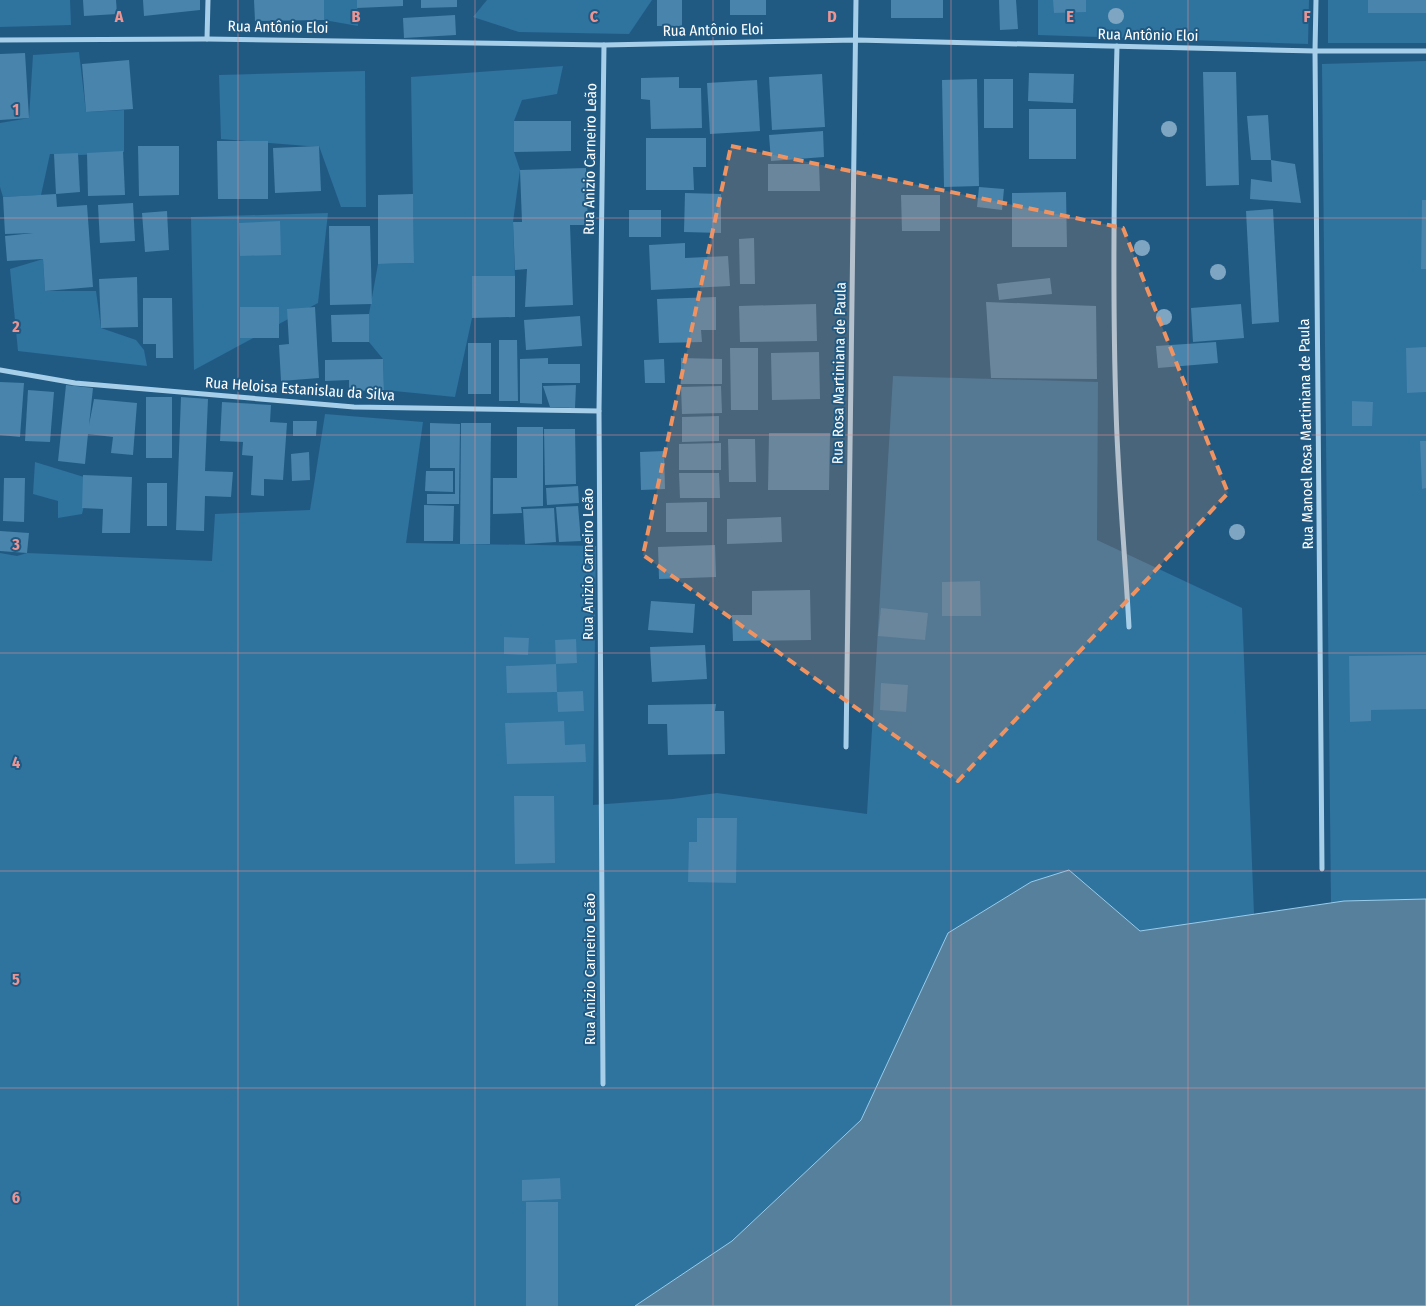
<svg xmlns="http://www.w3.org/2000/svg" width="1426" height="1306" font-family="'Fira Sans Condensed',sans-serif">
<rect width="100%" height="100%" fill="#205a83"/>
<g fill="#2f739f">
<path d="M0,0H70L71,25L0,27Z"/>
<path d="M324,0H357L358,26L324,20Z"/>
<path d="M487,0H652L629,34L519,32L473,17Z"/>
<path d="M1038,0H1309L1308,44L1038,35Z"/>
<rect x="1328" y="0" width="98" height="43"/>
<path d="M79,52L86,112L124,110V152L82,155L50,154L41,195L3,197L0,187V123L29,118L33,55Z"/>
<path d="M1426,61V899L1331,903L1322,64Z"/>
<path d="M563,66L557,94L522,100L514,121V152L520,170L513,222L515,276H472V318L455,397L384,390L383,359L369,342V314L378,264L414,263L411,77Z"/>
<path d="M365,71L366,207H341L319,146H307L221,139L219,75Z"/>
<path d="M328,213L318,303L194,370L191,217Z"/>
<path d="M43,259L45,291H96L101,328L136,340L144,350L147,366L18,351L10,269Z"/>
<path d="M893,376L1098,382L1097,540L1242,608L1254,914L1140,931L1069,870L1031,882L948,933L861,1120L732,1241L635,1306H0V553L17,556L27,553L212,561L215,514L310,510L325,414L423,422L406,543L596,546L593,805L673,799L717,793L867,814Z"/>
<path d="M35,462L84,477L85,502L82,514L58,518V501L33,494Z"/>
</g>
<path fill="#56809c" stroke="#9accea" d="M1069,870L1140,931L1344,901L1426,899V1306H635L732,1241L861,1120L948,933L1031,882Z"/>
<g fill="#4884ac">
<path d="M83,0H116L117,14L84,16Z"/>
<path d="M143,0H200V10L144,16Z"/>
<path d="M254,0H324V20L255,21Z"/>
<path d="M357,0H403V6L357,8Z"/>
<path d="M421,0H457V7L421,8Z"/>
<rect x="657" y="0" width="25" height="26"/>
<rect x="730" y="0" width="36" height="15"/>
<rect x="891" y="0" width="52" height="18"/>
<path d="M999,0H1016L1018,29L1000,30Z"/>
<path d="M1053,0H1086V12L1054,13Z"/>
<rect x="1368" y="0" width="58" height="13"/>
<path d="M455,15L456,35L404,38L403,18Z"/>
<path d="M25,53L29,118L0,120V54Z"/>
<path d="M129,60L133,109L86,112L82,64Z"/>
<path d="M1203,72H1236L1239,185L1206,186Z"/>
<path d="M1029,73L1074,74L1073,103L1028,101Z"/>
<path d="M822,74L825,127L772,130L769,77Z"/>
<path d="M679,77V88H701L702,128L651,129L650,100L641,99V78Z"/>
<path d="M977,79L979,186L944,187L942,80Z"/>
<rect x="984" y="79" width="29" height="49"/>
<path d="M757,80L760,131L710,134L707,83Z"/>
<rect x="1029" y="109" width="47" height="50"/>
<path d="M1268,115L1271,160H1251L1247,116Z"/>
<path d="M514,121H571V151L514,152Z"/>
<path d="M823,131L824,157L771,161L769,135Z"/>
<path d="M646,138H706V167H693L694,190H646Z"/>
<path d="M217,141H268V199H218Z"/>
<path d="M138,146H179V195L139,196Z"/>
<path d="M319,146L321,191L275,193L273,148Z"/>
<path d="M123,151L125,195L88,196L87,153Z"/>
<path d="M78,153L80,192L56,194L54,154Z"/>
<path d="M1271,160L1295,164L1301,203L1250,199L1251,179L1272,182Z"/>
<path d="M768,164H819L820,191H768Z"/>
<path d="M586,168L588,225H570L573,305L525,307L527,269L515,270L513,222H522L520,170Z"/>
<path d="M979,187L1004,189L1002,210L977,207Z"/>
<path d="M1066,192L1067,247H1012V193Z"/>
<path d="M685,193L721,194V233L684,232Z"/>
<path d="M56,194L57,207L87,205L93,287L45,291L43,259L7,261L5,236L33,233L5,234L3,197Z"/>
<path d="M413,194L414,263L378,264V195Z"/>
<path d="M901,195H940V231H902Z"/>
<path d="M1422,200H1426V269H1421Z"/>
<path d="M133,203L135,241L100,243L98,205Z"/>
<path d="M1273,209L1279,322L1252,324L1246,211Z"/>
<rect x="629" y="210" width="32" height="27"/>
<path d="M167,211L169,250L145,252L142,213Z"/>
<path d="M280,221L281,255L240,256L239,223Z"/>
<path d="M329,226H370L372,304L330,305Z"/>
<path d="M754,238L755,284H740L739,239Z"/>
<path d="M685,243V258L728,256L730,286L651,290L649,245Z"/>
<path d="M472,276H515V317L472,318Z"/>
<path d="M137,277L138,327L101,328L99,279Z"/>
<path d="M1050,278L1052,294L999,300L997,284Z"/>
<path d="M716,297V330H701L702,342L659,343L657,299Z"/>
<path d="M143,298H172L173,358H156V344H143Z"/>
<path d="M986,302L1096,306L1097,379L991,378Z"/>
<path d="M816,304L817,341L740,342L739,306Z"/>
<path d="M1241,304L1244,338L1193,342L1191,308Z"/>
<rect x="240" y="307" width="39" height="31"/>
<path d="M315,307L319,378L281,381L279,345L289,344L287,309Z"/>
<path d="M369,314V342H332L331,315Z"/>
<path d="M580,316L582,346L526,350L524,320Z"/>
<path d="M499,340H517L518,401H499Z"/>
<path d="M1216,342L1218,363L1158,368L1156,346Z"/>
<rect x="468" y="343" width="23" height="51"/>
<path d="M1426,347V392L1407,393L1406,348Z"/>
<path d="M730,348H758V410H731Z"/>
<path d="M819,352L820,399L772,400L771,353Z"/>
<path d="M548,358V364H580V383H542V404L520,403V359Z"/>
<path d="M681,358L722,359V384H681Z"/>
<path d="M383,359L384,390L349,391V380L325,381V360Z"/>
<path d="M664,359L665,383H645L644,360Z"/>
<path d="M0,382L24,383L20,437L0,435Z"/>
<path d="M66,385L93,388L89,425L94,399L137,403L133,455L111,453L113,437L88,434L85,464L58,461Z"/>
<path d="M576,385L575,408L550,407L543,386Z"/>
<path d="M721,386L722,413L682,414L681,387Z"/>
<path d="M28,390L54,392L50,442L25,441Z"/>
<rect x="146" y="397" width="26" height="61"/>
<path d="M181,397L208,399L205,471L233,472L231,497L205,496L204,531L176,530Z"/>
<path d="M1352,401L1373,402L1372,426H1352Z"/>
<path d="M222,402L271,405L270,422L287,423L283,480L264,479V496L251,495L253,456L242,455L243,442L220,441Z"/>
<path d="M719,416V441L682,442V417Z"/>
<path d="M293,421H317L316,436H293Z"/>
<path d="M430,423L460,424L459,504H427V494H455V468H430Z"/>
<path d="M461,423H491L490,544H460Z"/>
<path d="M517,427H543V506L521,507L522,513L493,514V478H517Z"/>
<path d="M544,429H575L576,484L545,485Z"/>
<path d="M769,433H830L829,490H768Z"/>
<path d="M728,439H755L756,482H729Z"/>
<path d="M1420,441H1426V488L1422,489Z"/>
<path d="M721,443V470H679V444Z"/>
<path d="M664,451L665,489L641,490L640,452Z"/>
<path d="M309,452L310,480L292,481L291,454Z"/>
<path d="M426,471H453V492L425,491Z"/>
<path d="M679,473H719L720,498H680Z"/>
<path d="M83,475L132,477L130,533H102L103,509L82,508Z"/>
<path d="M4,478H25L24,522L3,521Z"/>
<rect x="147" y="483" width="20" height="43"/>
<path d="M578,486L579,503L547,505L546,488Z"/>
<path d="M707,502V532H666V503Z"/>
<path d="M424,505L454,506L453,541H424Z"/>
<path d="M578,506L581,541L559,542L556,507Z"/>
<path d="M554,508L556,542L525,544L523,509Z"/>
<path d="M781,517L782,542L727,544V519Z"/>
<path d="M0,531L29,533L27,553L0,551Z"/>
<path d="M715,545L716,577L659,579L658,547Z"/>
<path d="M980,581L981,616H942V582Z"/>
<path d="M810,590L811,640L733,641L732,615H752V591Z"/>
<path d="M651,601L695,604L693,633L648,630Z"/>
<path d="M881,608L928,613L925,640L878,636Z"/>
<path d="M504,637L529,638L528,655L504,654Z"/>
<path d="M576,639L577,663L556,664L555,640Z"/>
<path d="M705,645L707,679L652,682L650,647Z"/>
<path d="M1426,655V709L1371,710V721L1350,722L1349,656Z"/>
<path d="M556,664L557,692L583,691L584,711L558,712L557,692L507,693L506,666Z"/>
<path d="M881,683L908,685L906,712L880,710Z"/>
<path d="M716,704L715,711H724L725,754L668,755L667,724H648V705Z"/>
<path d="M564,721L565,745L585,744L586,762L507,764L505,723Z"/>
<path d="M514,796H554L555,863L515,864Z"/>
<path d="M697,818H737L736,883L688,882L689,842H697Z"/>
<path d="M560,1178L561,1199L522,1201V1180Z"/>
<rect x="526" y="1202" width="32" height="104"/>
</g>
<g fill="none" stroke-linecap="round" stroke-linejoin="round">
<g stroke="#a7cfe9" stroke-width="5">
<path d="M1316,0L1315,51L1322,869"/>
<path d="M207,39L208,0"/>
<path d="M0,40L207,39L604,45L856,40L1315,51H1426"/>
<path d="M1117,46C1114,167 1112,288 1116,409C1118,482 1125,554 1129,627"/>
<path d="M0,370L75,383L354,407L599,411"/>
<path d="M846,747L856,0"/>
<path d="M603,1084L599,411L604,45"/>
</g>
</g>
<g fill="#7ea6c3">
<circle cx="1116" cy="16" r="8"/>
<circle cx="1169" cy="129" r="8"/>
<circle cx="1142" cy="248" r="8"/>
<circle cx="1218" cy="272" r="8"/>
<circle cx="1164" cy="317" r="8"/>
<circle cx="1237" cy="532" r="8"/>
</g>
<path fill="#f09361" fill-opacity="0.2" stroke="#f09361" stroke-width="4" stroke-dasharray="10 6" stroke-linejoin="round" d="M731,146L1123,228L1228,493L958,781L643,555Z"/>
<path fill="none" stroke="#ea9494" stroke-width="1" stroke-opacity="0.55" d="M238,0V1306M475,0V1306M713,0V1306M951,0V1306M1188,0V1306M0,218H1426M0,435H1426M0,653H1426M0,871H1426M0,1088H1426"/>
<g text-anchor="middle" dominant-baseline="central" stroke-width="4" stroke-linejoin="round" paint-order="stroke">
<g font-size="15" fill="#fff" stroke="#205a83">
<text transform="translate(278 27) rotate(1)">Rua Antônio Eloi</text>
<text transform="translate(713 30) rotate(-1)">Rua Antônio Eloi</text>
<text transform="translate(1148 35) rotate(1)">Rua Antônio Eloi</text>
<text transform="translate(590 159) rotate(-89)">Rua Anizio Carneiro Leão</text>
<text transform="translate(839 373) rotate(-89)">Rua Rosa Martiniana de Paula</text>
<text transform="translate(300 389) rotate(4)">Rua Heloisa Estanislau da Silva</text>
<text transform="translate(1306 434) rotate(-91)">Rua Manoel Rosa Martiniana de Paula</text>
<text transform="translate(588 564) rotate(-90)">Rua Anizio Carneiro Leão</text>
<text transform="translate(590 969) rotate(-90)">Rua Anizio Carneiro Leão</text>
</g>
</g>
<g font-size="16" text-anchor="middle" font-weight="bold" fill="#ea9494" stroke="#205a83" stroke-width="4" stroke-linejoin="round" paint-order="stroke">
<text x="119" y="22">A</text>
<text x="356" y="22">B</text>
<text x="594" y="22">C</text>
<text x="832" y="22">D</text>
<text x="1070" y="22">E</text>
<text x="1307" y="22">F</text>
<text x="16" y="115">1</text>
<text x="16" y="332">2</text>
<text x="16" y="550">3</text>
<text x="16" y="768">4</text>
<text x="16" y="985">5</text>
<text x="16" y="1203">6</text>
</g>
</svg>
